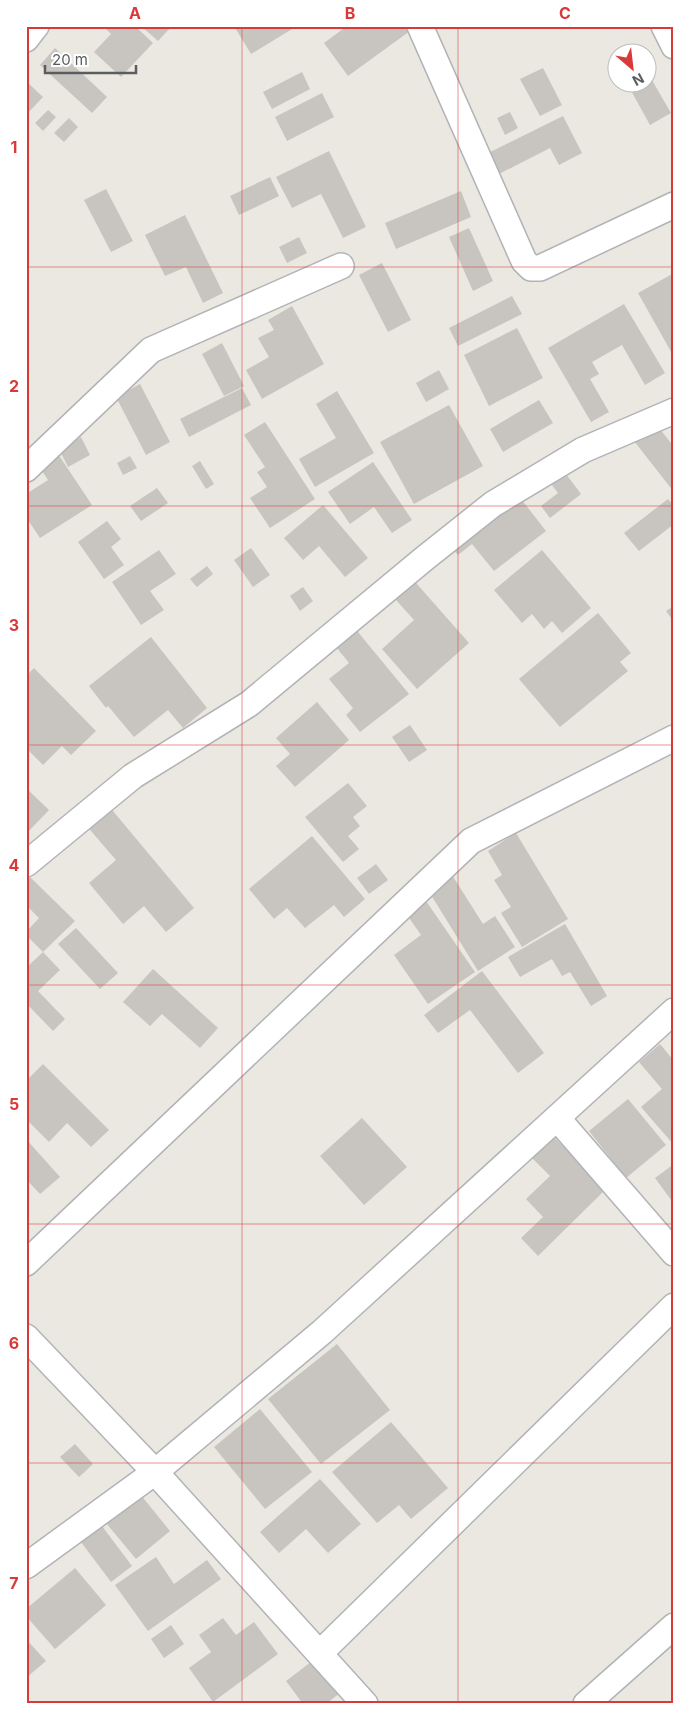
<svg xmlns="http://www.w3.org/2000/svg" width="700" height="1730" font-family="Inter,sans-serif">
<rect width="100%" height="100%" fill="#ebe8e1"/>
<g fill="#c8c5c0">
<path d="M103,26H135L153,43L121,77L94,52L111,34Z"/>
<path d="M141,26H172L158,41Z"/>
<path d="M234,26H297L251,54Z"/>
<path d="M347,26H375L376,28L378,26H407L410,31L348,76L324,43Z"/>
<path d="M55,48L107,97L92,113L40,65Z"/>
<path d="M543,68L562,105L540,116L520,79Z"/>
<path d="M302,72L310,89L272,109L263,92Z"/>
<path d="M649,75L671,113L650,125L629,87L636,82H648V76Z"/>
<path d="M26,81L43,97L26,115Z"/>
<path d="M322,93L334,117L287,141L275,117Z"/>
<path d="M48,110L56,117L43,131L35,123Z"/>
<path d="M510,112L518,128L505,135L497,118Z"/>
<path d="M563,116L582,153L559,165L550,148L495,176L484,155Z"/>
<path d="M69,118L78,127L64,142L54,133Z"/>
<path d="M329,151L366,227L343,238L321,194L292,208L276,177Z"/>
<path d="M270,177L279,196L239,215L230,196Z"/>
<path d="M106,189L133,241L111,252L84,200Z"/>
<path d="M461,191L471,217L396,249L385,223Z"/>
<path d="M185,215L223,293L203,303L186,267L165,276L145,235Z"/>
<path d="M469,228L493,281L473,291L449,237Z"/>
<path d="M299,237L307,253L287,263L279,247Z"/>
<path d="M382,263L411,320L388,332L359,275Z"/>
<path d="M674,273V357L638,293Z"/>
<path d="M512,296L522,314L458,346L449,328Z"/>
<path d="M624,304L665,373L645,385L622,345L592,362L599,374L590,379L609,412L591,422L548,348Z"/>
<path d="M292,306L324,364L262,399L246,370L269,357L258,338L274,330L268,320Z"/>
<path d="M517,328L543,378L489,406L464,355Z"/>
<path d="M222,343L244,386L224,396L202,354Z"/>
<path d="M439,370L449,389L426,402L416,383Z"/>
<path d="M140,384L170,442L146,455L116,397Z"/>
<path d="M242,388L251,405L189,437L180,419Z"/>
<path d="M337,391L374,453L315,487L299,459L336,438L316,404Z"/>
<path d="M539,400L553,423L503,452L490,429Z"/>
<path d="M449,405L483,466L414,504L380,442Z"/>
<path d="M265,422L315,499L270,528L250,498L267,487L257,472L265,467L244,435Z"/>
<path d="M656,424L674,447V492L634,441Z"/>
<path d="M81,437L90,455L68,467L59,449Z"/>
<path d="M56,451L92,505L40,538L26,517V494L48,480L37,463Z"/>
<path d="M130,456L137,468L123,475L117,463Z"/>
<path d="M200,461L214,484L206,489L192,466Z"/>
<path d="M373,462L412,520L392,533L374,507L350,524L328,492Z"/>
<path d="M560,466L581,494L550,518L541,506L558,493L546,477Z"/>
<path d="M157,488L168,503L141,521L130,506Z"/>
<path d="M518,495L546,531L494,571L472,544L458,555L451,547Z"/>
<path d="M668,499L674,506V524L639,551L624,533Z"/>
<path d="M323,505L368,558L345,577L319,546L303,560L284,538Z"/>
<path d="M107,521L121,539L111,547L124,565L104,579L78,542Z"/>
<path d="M251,548L270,575L253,587L234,560Z"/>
<path d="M159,550L176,574L150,591L164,610L141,625L112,582Z"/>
<path d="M542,550L591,608L562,633L552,621L544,629L532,614L522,623L494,590Z"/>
<path d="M207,566L213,574L197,587L190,579Z"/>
<path d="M409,575L469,643L417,689L382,649L414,620L389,592Z"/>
<path d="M303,587L313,601L300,611L290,596Z"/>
<path d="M674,606V622L666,611Z"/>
<path d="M598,613L631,653L620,662L628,671L560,727L519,679Z"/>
<path d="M353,626L409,694L360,732L346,715L353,708L329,679L349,663L332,642Z"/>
<path d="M151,637L207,708L183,728L168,710L134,737L108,706L106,708L89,686Z"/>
<path d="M34,668L96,731L71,755L62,746L43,765L26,748V676Z"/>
<path d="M317,702L349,740L295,787L276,766L290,754L276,738Z"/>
<path d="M410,725L427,750L409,762L392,737Z"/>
<path d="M348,783L367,806L353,817L360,826L348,836L359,849L343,862L305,817Z"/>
<path d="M26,788L49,810L26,834Z"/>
<path d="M108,805L194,908L166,932L144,906L123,924L89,883L116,860L85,824Z"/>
<path d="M516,833L568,919L522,947L501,913L511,907L494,880L502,875L488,851Z"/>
<path d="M312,836L365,899L344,917L334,905L305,928L287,908L274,919L249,889Z"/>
<path d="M376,864L388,880L369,894L357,878Z"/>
<path d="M452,875L483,924L495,916L515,947L478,971L428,890Z"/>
<path d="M30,877L75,921L43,952L26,935V932L39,918L26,905V881Z"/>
<path d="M426,901L475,972L428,1004L394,955L421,935L407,915Z"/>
<path d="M565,924L607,996L591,1006L570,972L562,976L552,959L520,977L508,957Z"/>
<path d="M76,928L118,973L100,989L58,944Z"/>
<path d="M43,952L60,970L38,991L65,1019L53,1031L26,1003V968Z"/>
<path d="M153,969L218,1028L200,1048L162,1014L150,1026L123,1002Z"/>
<path d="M482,971L544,1053L518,1073L470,1010L438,1033L424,1015Z"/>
<path d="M660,1044L674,1061V1145L641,1107L662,1089L639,1062Z"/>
<path d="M43,1064L109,1130L91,1147L67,1123L49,1142L26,1119V1081Z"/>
<path d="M628,1099L666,1145L626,1178L589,1131Z"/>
<path d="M362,1118L407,1167L364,1205L320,1156Z"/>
<path d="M546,1129L606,1189L538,1256L521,1238L543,1217L526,1199L550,1176L524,1150Z"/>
<path d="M26,1139L60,1177L40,1194L26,1179Z"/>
<path d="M674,1164V1204L655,1178Z"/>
<path d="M337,1344L390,1410L321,1464L268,1399Z"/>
<path d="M260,1409L312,1472L265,1509L214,1447Z"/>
<path d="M391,1422L448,1488L411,1519L399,1505L377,1523L332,1472Z"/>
<path d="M75,1444L93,1464L79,1477L60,1457Z"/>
<path d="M320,1479L361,1524L328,1553L306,1529L279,1553L260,1532Z"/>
<path d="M136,1489L170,1531L136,1559L101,1517Z"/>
<path d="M96,1518L132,1566L111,1582L75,1534Z"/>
<path d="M156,1557L174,1584L207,1560L221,1579L148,1631L115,1585Z"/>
<path d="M75,1568L106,1605L55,1649L26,1616V1609Z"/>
<path d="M223,1618L236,1635L254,1622L278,1654L213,1702L189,1668L211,1652L199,1635Z"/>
<path d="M171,1625L184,1644L164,1658L151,1639Z"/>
<path d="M26,1639L46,1661L26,1678Z"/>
<path d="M315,1659L341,1692L326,1704H303L286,1681Z"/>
</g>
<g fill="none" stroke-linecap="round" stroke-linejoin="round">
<g stroke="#b1b4b7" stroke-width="28">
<g id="minor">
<path d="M420,26L524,261L531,268H540L674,205"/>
<path d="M664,26L674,46"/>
<path d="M26,39L36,26"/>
<path d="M26,469L151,350L341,266"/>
<path d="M26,864L133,776L249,704L425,558L493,504L583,450L674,411"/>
<path d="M557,1118L674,1253"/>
<path d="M26,1263L471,841L674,738"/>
<path d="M26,1337L155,1472L365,1704"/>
<path d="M26,1566L155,1472L322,1332L674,1011"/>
<path d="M320,1653L674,1306"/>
<path d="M586,1704L674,1626"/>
</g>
</g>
<use href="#minor" stroke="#fff" stroke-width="25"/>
</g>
<path fill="none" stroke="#d83a3a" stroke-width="1" stroke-opacity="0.55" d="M242,26V1704M458,26V1704M26,267H674M26,506H674M26,745H674M26,985H674M26,1224H674M26,1463H674"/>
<rect width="700" height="1730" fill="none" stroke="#ffffff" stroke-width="55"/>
<g transform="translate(632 68) rotate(152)"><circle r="24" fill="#ffffff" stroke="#bdbebf"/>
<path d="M0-4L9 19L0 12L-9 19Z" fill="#d83a3a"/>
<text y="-8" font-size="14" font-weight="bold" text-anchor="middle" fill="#595d60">N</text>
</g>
<path d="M45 65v8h91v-8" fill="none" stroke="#595d60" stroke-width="2.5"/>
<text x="52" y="65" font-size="15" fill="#595d60" stroke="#ffffff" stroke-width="4" paint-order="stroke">20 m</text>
<rect x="28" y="28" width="644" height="1674" fill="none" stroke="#d83a3a" stroke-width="2"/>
<g font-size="16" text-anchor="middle" font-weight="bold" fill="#d83a3a">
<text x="135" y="19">A</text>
<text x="350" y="19">B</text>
<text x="565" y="19">C</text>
<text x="14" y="153">1</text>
<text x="14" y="392">2</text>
<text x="14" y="631">3</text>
<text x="14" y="871">4</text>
<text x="14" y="1110">5</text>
<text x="14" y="1349">6</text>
<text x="14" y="1589">7</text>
</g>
</svg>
